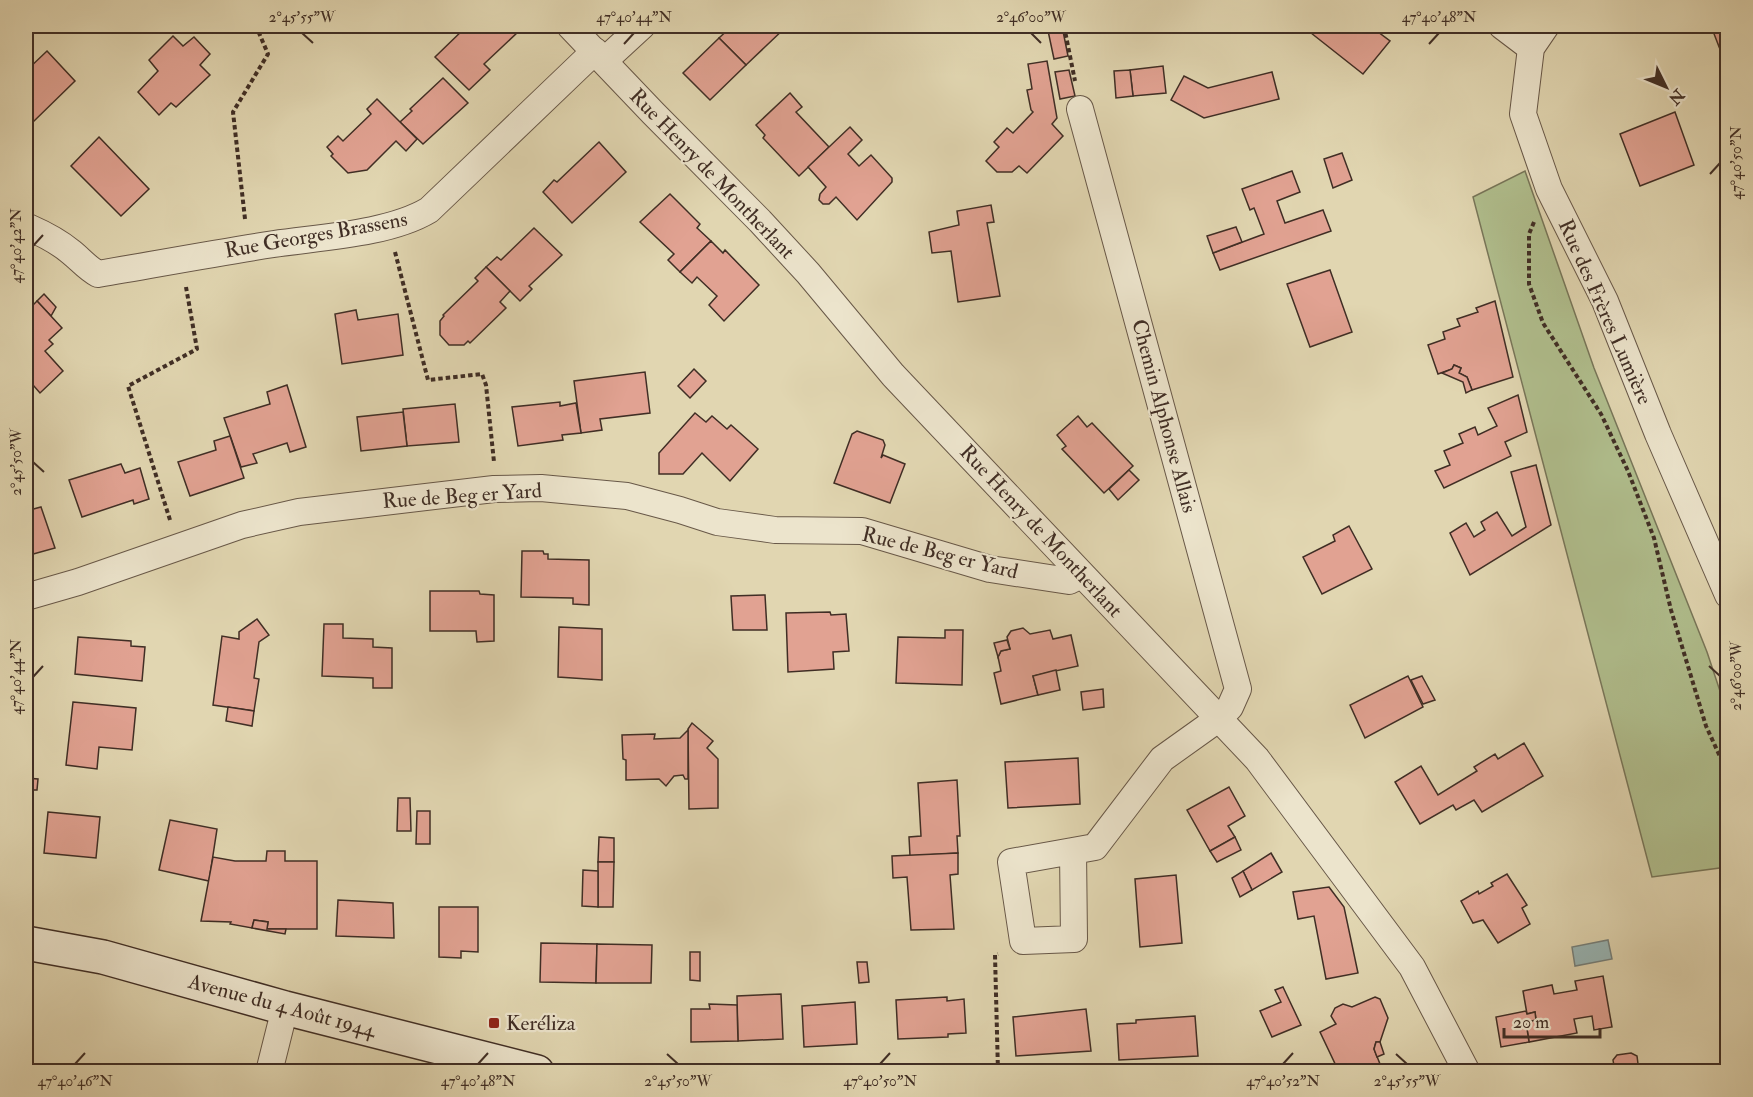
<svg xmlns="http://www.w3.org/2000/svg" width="1753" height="1097" font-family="'IM FELL Double Pica',serif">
<rect width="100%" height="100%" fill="#e1d6b1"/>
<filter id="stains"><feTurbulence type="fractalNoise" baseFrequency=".00333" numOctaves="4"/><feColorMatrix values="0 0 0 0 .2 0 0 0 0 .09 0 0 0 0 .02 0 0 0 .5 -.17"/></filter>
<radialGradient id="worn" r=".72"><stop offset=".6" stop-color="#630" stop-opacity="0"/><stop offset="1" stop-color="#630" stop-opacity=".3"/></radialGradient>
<path fill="#b0be8d" stroke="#787659" stroke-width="1.5" d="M1525,171L1594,368L1707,652L1727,712V867L1652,877L1473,197Z"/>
<path fill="#98b6b6" stroke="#75807c" stroke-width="1.5" d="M1608,940L1612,959L1575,966L1572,947Z"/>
<g fill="#e1a292" stroke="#402e25" stroke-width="1.5">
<path d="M467,26H513L519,31L484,64L490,70L469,90L435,57Z"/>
<path d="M732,26H787L746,65L719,38Z"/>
<path d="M1047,26H1062L1068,56L1054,59Z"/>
<path d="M1115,26H1142V30L1115,32Z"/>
<path d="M1142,26H1215L1142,30Z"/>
<path d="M1309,26H1370L1390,41L1363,74L1306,29Z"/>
<path d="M1711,26H1728V70Z"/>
<path d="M173,36L183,46L194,37L210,54L200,65L210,75L176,107L171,103L159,115L138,92L158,71L149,60Z"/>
<path d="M719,38L746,65L710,100L683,73Z"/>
<path d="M47,51L75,81L31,124L26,118V71Z"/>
<path d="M1047,61L1057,118L1052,124L1063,136L1027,173L1019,166L1012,172H997L986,161L999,147L994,142L1007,128L1013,133L1033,112L1031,110L1027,90L1032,89L1028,64Z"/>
<path d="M1163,66L1166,93L1133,96L1130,70Z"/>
<path d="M1069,70L1075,96L1060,99L1055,72Z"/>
<path d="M1130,70L1133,96L1116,98L1114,71Z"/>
<path d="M1272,72L1279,99L1204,118L1171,100L1184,76L1208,88Z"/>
<path d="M443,78L468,103L423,144L400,122L412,111L410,109Z"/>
<path d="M790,93L802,107L796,112L829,147L799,176L763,138L765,135L756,125Z"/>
<path d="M377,99L417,139L406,151L396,141L367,170L348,173L331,156L333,154L327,147L338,136L343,141L371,114L367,109Z"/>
<path d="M1675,112L1694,165L1640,186L1620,134Z"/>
<path d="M850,127L862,140L848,154L859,166L871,155L892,178V182L857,220L836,197L829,204H823L819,200L820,194L826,187L808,167Z"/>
<path d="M99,137L149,189L121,216L71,166Z"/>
<path d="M599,142L626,172L572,223L543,192L554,180L557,182Z"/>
<path d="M1342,153L1352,180L1333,188L1324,159Z"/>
<path d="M1292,171L1300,192L1277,201L1285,223L1323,210L1331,231L1220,270L1213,253L1264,234L1254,208L1250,210L1242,189Z"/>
<path d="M670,194L700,224L697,228L711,241L680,272L668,260L674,254L640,222Z"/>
<path d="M991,205L994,222L987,223L1000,296L958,302L951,251L932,253L929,232L959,225L957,211Z"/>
<path d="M1236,227L1242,242L1213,253L1207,236Z"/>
<path d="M534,228L562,255L529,286L532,289L520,301L486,267L497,257L501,260Z"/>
<path d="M711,241L723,253L725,250L759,285L724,321L709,305L717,296L697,277L692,283L680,272Z"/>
<path d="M486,267L510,291L500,302L506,308L470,343L468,341L464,345H449L440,335V321L444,316L443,315L478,281L475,278Z"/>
<path d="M1330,270L1352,332L1310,347L1287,284Z"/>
<path d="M44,294L56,307L51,316L37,301Z"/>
<path d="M37,301L62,328L49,340L53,344L45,351L63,371L40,393L26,377V312Z"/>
<path d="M1495,301L1513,377L1472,390L1467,377L1459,373L1461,368L1454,365L1452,369L1438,374L1428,345L1445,339L1443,332L1460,326L1457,319L1478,312L1476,308Z"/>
<path d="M356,310L358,320L398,314L403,355L342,364L335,314Z"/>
<path d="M1454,365L1461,368L1459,373L1467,377L1472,390L1466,393L1463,382L1442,373L1452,369Z"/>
<path d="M694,369L706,381L690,398L678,386Z"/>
<path d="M645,372L650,413L600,419L602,430L581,433L574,381Z"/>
<path d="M287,385L306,447L290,452L287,443L253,454L257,463L241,467L224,418L270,404L267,392Z"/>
<path d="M1518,395L1527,432L1505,442L1511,456L1444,488L1435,471L1450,465L1444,451L1463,443L1459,434L1475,427L1478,435L1497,426L1488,408Z"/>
<path d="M560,402V406L576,403L581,433L562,435L563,440L518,446L512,407Z"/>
<path d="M455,404L459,442L407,446L403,409Z"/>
<path d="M403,412L407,446L361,451L357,417Z"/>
<path d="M695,413L706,422L712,416L727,429L731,425L758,449L730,481L702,453L683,474H659V453Z"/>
<path d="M1078,416L1087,427L1092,423L1133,466L1104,493L1062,449L1066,446L1057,435Z"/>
<path d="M857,431L883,440L885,445L881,458L883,455L905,464L890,503L834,483L852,434Z"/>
<path d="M230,436L244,478L190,496L178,462L216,450L214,441Z"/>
<path d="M121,464L125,473L140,468L149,499L134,504L133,500L82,517L69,480Z"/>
<path d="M1536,465L1551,525L1470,575L1450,533L1466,523L1474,537L1485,530L1481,522L1497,512L1512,536L1526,527L1511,472Z"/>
<path d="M1129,470L1139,480L1118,500L1109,489Z"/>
<path d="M41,507L55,548L26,556V511Z"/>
<path d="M1349,526L1372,569L1322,594L1303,557L1335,541L1333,535Z"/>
<path d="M522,551H543L544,554H548V559L589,560V605L573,604V598L521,597Z"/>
<path d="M430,591H479L480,594L494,595V641L477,642L476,631H430Z"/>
<path d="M765,595L767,630H733L731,596Z"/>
<path d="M830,612L831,615L846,614L849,651L833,652L834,669L788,672L786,613Z"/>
<path d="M257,619L269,635L259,642L254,678L259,679L254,711L213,705L222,636L239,639V632Z"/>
<path d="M324,624H343V638L373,639V647L392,648V688H373V678L322,676Z"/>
<path d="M559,627L602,629V680L558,677Z"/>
<path d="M1023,628L1030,634L1050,630L1053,639L1071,635L1078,666L1033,676L1038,695L1001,704L994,673L1001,671L998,657L1001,651L1010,649L1007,637L1011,631Z"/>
<path d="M945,630H963L962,685L896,683L898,637L945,638Z"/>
<path d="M78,637L131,641V646L145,647L142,681L75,674Z"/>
<path d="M1007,640L1010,649L1001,651L998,657L994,643Z"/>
<path d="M1056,670L1060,690L1038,695L1033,676Z"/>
<path d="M1408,676L1423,707L1365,738L1350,705Z"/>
<path d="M1422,676L1435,700L1423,704L1411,680Z"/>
<path d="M1103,689L1104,707L1083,710L1081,692Z"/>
<path d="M73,702L136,708L132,750L99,747L97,769L66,765Z"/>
<path d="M228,707L254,711L252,726L226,721Z"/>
<path d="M692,723L713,741L707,748L718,759V808L689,809L688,729Z"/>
<path d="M688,730V779H685L683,775L674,776L666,786L659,779L626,780V760L623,759L622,735L655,734L654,739L680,738Z"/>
<path d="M1524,743L1543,776L1482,812L1474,800L1456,810L1453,805L1420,824L1395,782L1421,766L1438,795L1477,771L1474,767L1495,754L1498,759Z"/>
<path d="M1078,758L1080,804L1008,808L1005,762Z"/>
<path d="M26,778L38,779L37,790H26Z"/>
<path d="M957,780L960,836H957L958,853L910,856L909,837L921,836L918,783Z"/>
<path d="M1229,787L1245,816L1228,826L1235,837L1210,851L1187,810Z"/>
<path d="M398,798H410L411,831H397Z"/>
<path d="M417,811H430V844H416Z"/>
<path d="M48,812L100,817L96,858L44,853Z"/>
<path d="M170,820L217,829L209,881L159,870Z"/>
<path d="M599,837L614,838V862H598Z"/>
<path d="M1235,837L1241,850L1217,862L1210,851Z"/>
<path d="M267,851H285V861H317V929H267L268,922L254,920L252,928L230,924L231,922L201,921L213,857L235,861H266Z"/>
<path d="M958,853V874L950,875L954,929L911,930L907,877L893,878L892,856Z"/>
<path d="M1271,853L1282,872L1252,890L1243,871Z"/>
<path d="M598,862H614L613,907H598Z"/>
<path d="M583,870L598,871V907L582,906Z"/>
<path d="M1243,871L1252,890L1240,897L1232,878Z"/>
<path d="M1507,874L1527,905L1522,908L1530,924L1498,943L1483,920L1473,923L1461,901L1478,891L1479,894L1493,886L1491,883Z"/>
<path d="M1176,875L1182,943L1140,947L1135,879Z"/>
<path d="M1329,887L1344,907L1358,973L1326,979L1314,916L1298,919L1293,892Z"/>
<path d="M338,900L393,903L394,938L336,936Z"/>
<path d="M439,907H478V952L461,951V958L439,957Z"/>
<path d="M254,920L268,922L267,929H286L285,934L252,928Z"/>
<path d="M541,943L597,944L596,983L540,982Z"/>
<path d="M597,944L652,945L651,983H596Z"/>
<path d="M690,952H700V981L690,980Z"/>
<path d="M857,962H867L869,982L859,983Z"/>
<path d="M1603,976L1612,1027L1594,1030L1592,1016L1574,1019L1577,1033L1529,1042L1526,1022L1536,1020L1535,1012L1527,1014L1523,991L1552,985L1554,994L1577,990L1575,981Z"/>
<path d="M1283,987L1301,1025L1272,1037L1260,1011L1281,1002L1275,990Z"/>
<path d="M781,994L783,1039L738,1041L737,996Z"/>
<path d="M947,997V1001L964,999L966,1033L948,1034V1037L898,1039L896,1000Z"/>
<path d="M1375,997L1380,999L1388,1018L1380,1042H1376L1374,1049L1382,1069L1377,1072H1339L1320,1032L1336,1024L1331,1016L1335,1008L1343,1004L1352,1007Z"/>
<path d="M855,1002L857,1044L804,1047L802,1006Z"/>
<path d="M709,1004L737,1005L738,1041L691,1042V1009H710Z"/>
<path d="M1086,1009L1091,1051L1016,1056L1013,1017Z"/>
<path d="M1526,1011L1527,1014L1535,1012L1536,1020L1526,1022L1529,1042L1501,1047L1496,1017Z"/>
<path d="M1195,1016L1198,1056L1119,1060L1117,1024L1136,1023V1020Z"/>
<path d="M1376,1042H1380L1384,1054L1377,1057L1374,1049Z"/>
<path d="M1631,1053L1637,1056L1639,1072H1596V1070L1614,1066L1613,1060L1617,1055Z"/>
</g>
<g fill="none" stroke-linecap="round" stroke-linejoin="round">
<g stroke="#685848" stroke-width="28">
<g id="street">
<path d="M570,26L653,113L760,221L808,273L893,375L1257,759L1412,967L1467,1072"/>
<path d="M1502,26L1531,48"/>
<path d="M1546,26L1531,48L1523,114L1549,189L1605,301L1658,434L1728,595"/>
<path d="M604,61L642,26"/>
<path d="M26,228L28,227C44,234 58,241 71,252C81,260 87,268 98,274C157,264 215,253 274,244C321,237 389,234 429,210L595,51"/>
<path d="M26,597L78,582L242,525L299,512L494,489L541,488L627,496L680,510L717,522L775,530L862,531L990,569L1069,581L1081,575"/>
<path d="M1073,851L1074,939L1023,941L1011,862L1095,847L1162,759L1218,719L1230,707L1238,689L1080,109"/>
<path d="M269,1072L285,1008"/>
</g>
</g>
<g stroke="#402e25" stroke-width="36">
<path id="secondary" d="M26,943L103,957L285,1008L537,1072"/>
</g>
<g stroke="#402e25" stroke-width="4" stroke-dasharray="4.5 3" stroke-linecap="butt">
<path d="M1064,26L1075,81"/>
<path d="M245,219L233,112L268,54L256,26"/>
<path d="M1534,222L1529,234V284L1543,323L1601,414L1628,471L1654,538L1671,610L1706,726L1728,774"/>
<path d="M395,252L428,380L482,374L486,385L494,462"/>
<path d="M170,520L128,386L197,349L186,287"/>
<path d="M998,1072L995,955L998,954"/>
</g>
<use href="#street" stroke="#ece4cc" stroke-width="26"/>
<use href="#secondary" stroke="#ece4cc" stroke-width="33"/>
</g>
<path fill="none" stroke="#402e25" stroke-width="2" d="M302,33L313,43M1031,33L1041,43M624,44L634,33M1429,44L1439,33M1710,174L1720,163M33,246L43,235M33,462L44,472M1709,666L1720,676M33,677L43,666M667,1054L678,1064M1396,1054L1407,1064M75,1064L85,1053M478,1064L488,1053M880,1064L890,1053M1283,1064L1293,1053"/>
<rect fill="#8f2418" stroke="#ece4cc" stroke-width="2" x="488" y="1017" width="12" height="12" rx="3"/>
<g text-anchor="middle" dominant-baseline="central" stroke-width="4.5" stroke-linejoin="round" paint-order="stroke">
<g font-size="21" fill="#402e25" stroke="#ece4cc">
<text transform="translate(712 174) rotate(46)">Rue Henry de Montherlant</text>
<text transform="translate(316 235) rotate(-10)">Rue Georges Brassens</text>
<text transform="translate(1605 312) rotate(66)">Rue des Frères Lumière</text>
<text transform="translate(1164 416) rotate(75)">Chemin Alphonse Allais</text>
<text transform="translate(462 496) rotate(-4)">Rue de Beg er Yard</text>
<text transform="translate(1041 531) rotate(47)">Rue Henry de Montherlant</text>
<text transform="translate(940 553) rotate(14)">Rue de Beg er Yard</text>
<text transform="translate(282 1006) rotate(15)">Avenue du 4 Août 1944</text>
</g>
<g font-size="21" fill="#402e25" stroke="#ece4cc" text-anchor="start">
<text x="506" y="1023">Keréliza</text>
</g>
</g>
<rect width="1753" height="1097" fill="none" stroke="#e1d6b1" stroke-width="66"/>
<g transform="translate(1666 87) rotate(133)" stroke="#ece4cc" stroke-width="4.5" paint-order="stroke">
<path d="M0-4.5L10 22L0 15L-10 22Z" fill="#402e25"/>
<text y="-9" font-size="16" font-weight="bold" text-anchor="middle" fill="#402e25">N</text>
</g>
<path d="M1504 1028v9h96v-9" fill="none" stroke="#402e25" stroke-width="3"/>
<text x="1513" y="1028" font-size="18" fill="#402e25" stroke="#ece4cc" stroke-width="4.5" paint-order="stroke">20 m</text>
<rect x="33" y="33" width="1687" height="1031" fill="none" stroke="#402e25" stroke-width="2"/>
<g font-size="15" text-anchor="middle" fill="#402e25">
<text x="302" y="22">2°45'55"W</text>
<text x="634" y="22">47°40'44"N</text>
<text x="1031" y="22">2°46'00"W</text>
<text x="1439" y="22">47°40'48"N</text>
<text transform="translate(1736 163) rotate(-90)" y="5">47°40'50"N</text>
<text transform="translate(16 246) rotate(-90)" y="5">47°40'42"N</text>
<text transform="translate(16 462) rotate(-90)" y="5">2°45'50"W</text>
<text transform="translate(1736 676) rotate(-90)" y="5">2°46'00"W</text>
<text transform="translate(16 677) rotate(-90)" y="5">47°40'44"N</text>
<text x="75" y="1086">47°40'46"N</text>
<text x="478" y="1086">47°40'48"N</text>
<text x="678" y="1086">2°45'50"W</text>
<text x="880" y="1086">47°40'50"N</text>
<text x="1283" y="1086">47°40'52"N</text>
<text x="1407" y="1086">2°45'55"W</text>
</g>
<rect width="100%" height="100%" filter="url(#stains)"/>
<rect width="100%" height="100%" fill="url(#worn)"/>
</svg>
